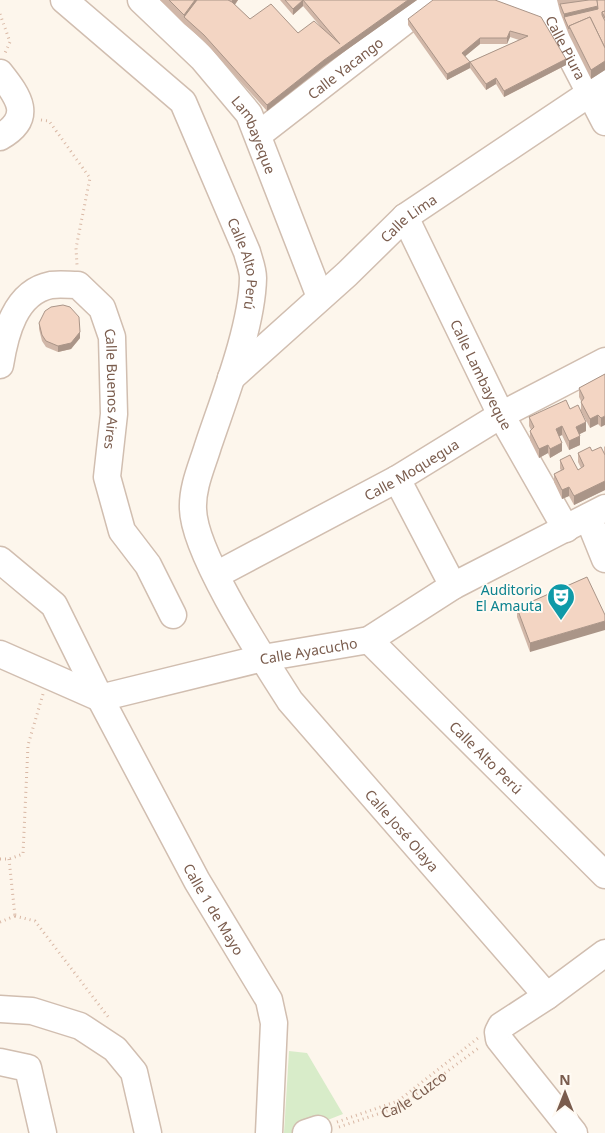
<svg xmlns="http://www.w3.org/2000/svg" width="605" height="1133" font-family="'Noto Sans',sans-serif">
<rect width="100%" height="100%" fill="#fdf6ec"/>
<path fill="#d8ecc9" d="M289,1051L307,1053L343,1114L294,1133H284Z"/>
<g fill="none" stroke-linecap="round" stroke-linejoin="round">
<g stroke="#d1beb0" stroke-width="29">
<g id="minor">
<path id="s2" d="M64,0L183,102L247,252C249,260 253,269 253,278C252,328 224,398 208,446C202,466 192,487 193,509C194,554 264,660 290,701L547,996"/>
<path id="s3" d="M141,0L202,58L249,114L320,297"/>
<path d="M496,0L553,22"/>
<path id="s4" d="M545,0L553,22L605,122"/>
<path d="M0,73C19,97 34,118 0,137"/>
<path id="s5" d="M258,135L432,0"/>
<path id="s6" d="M405,217L501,415L566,529"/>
<path id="s7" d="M0,365C5,334 15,292 51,285C60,284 70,285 78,285L102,308L112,337L114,414L107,477L122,531L148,565L173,615"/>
<path id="s8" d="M231,378L347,274L405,217L605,83"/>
<path d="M397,479L453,586"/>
<path d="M588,517L605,559"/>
<path id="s9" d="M0,560L54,605L100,698L197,881L269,1000L274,1023L269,1133"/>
<path id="s10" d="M216,575L397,479L501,415L605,361"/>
<path id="s11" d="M369,640L605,875"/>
<path d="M0,654L100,698"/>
<path id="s12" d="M100,698L263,658L369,640L453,586L605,508"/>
<path d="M0,1009L32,1011L80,1026L115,1049L134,1072L148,1133"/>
<path d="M0,1062L28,1068L43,1133"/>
<path d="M306,1133L318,1129"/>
<path d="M574,1133L499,1039L498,1032L501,1026L547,996L605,953"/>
</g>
</g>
<g stroke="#d9b8a5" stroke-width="3" stroke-dasharray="1 4" stroke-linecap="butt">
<path d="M0,14L10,42L5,53"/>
<path d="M41,120L49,121L90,178L76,248L77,265"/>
<path d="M0,859H9L23,854L28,745L43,694"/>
<path d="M9,859L15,916"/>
<path d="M15,916L35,921L109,1018"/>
<path d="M0,922L15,916"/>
<path d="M337,1122L398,1101L478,1038"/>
<path id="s1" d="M339,1127L399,1107L480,1047"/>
</g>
<use href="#minor" stroke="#fff" stroke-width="26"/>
</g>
<g fill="#d1b7a8" fill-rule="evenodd">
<path d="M160,0H238L235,5L250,19L298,33L320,26L303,6L293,15L280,0H417L324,66L267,111L204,41L184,24Z"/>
<path d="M495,0L566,65L504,97L496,84L486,90L470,68L447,80L408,25V19ZM510,37L519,40L470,62L465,56L480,44H507Z"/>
<path d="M557,0H605V70L591,79L569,35L560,12Z"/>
<path d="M39,323L80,338L71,349L58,352L46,347L42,341L39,329Z"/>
<path d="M605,374L601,427L598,424L590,428L581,411V401L579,397V388Z"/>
<path d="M570,409L586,431L579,434L580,445L569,450L562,435L559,436L562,451L550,458L548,453L539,458L530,440V431L531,430L529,426V417Z"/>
<path d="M605,446V490L574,505L569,496L562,499L554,482V474L561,470L560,469V460L578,470L581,468L578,462V453L592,451L604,453V447Z"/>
<path d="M587,577L530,652L517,617V608Z"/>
</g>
<g fill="#aa9588">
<path d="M195,0H202L184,17V15Z"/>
<path d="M232,0H238L232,8Z"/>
<path d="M303,0V6L293,15V9Z"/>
<path d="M408,0H417L324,66L267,111V105L324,60Z"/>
<path d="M598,6V15L564,17V14Z"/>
<path d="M510,31V37L507,44V38Z"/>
<path d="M480,38V44L462,59V53Z"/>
<path d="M566,59V65L504,97V91Z"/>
<path d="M605,61V70L591,79V70Z"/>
<path d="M470,62V68L447,80V74Z"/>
<path d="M496,78V84L486,90V84Z"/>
<path d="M80,332V338L71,349L58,352V346Z"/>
<path d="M598,415V424L590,428V419Z"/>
<path d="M605,416V425L601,427V418Z"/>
<path d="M586,422V431L576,436V427Z"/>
<path d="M562,426V435L556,438V429Z"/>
<path d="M580,436V445L569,450V441Z"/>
<path d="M562,443V451L550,458V449Z"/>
<path d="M548,445V453L539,458V449Z"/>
<path d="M605,481V490L574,505V496Z"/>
<path d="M569,487V496L562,499V490Z"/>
<path d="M605,621V630L530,652V643Z"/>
</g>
<g fill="#f3d5c3" stroke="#aa9588" fill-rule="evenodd">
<path d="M169,0H195L184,15Z"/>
<path d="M197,0H228L232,2L250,19L271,4L298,33L314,21L340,44L303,0L293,9L285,0H408L324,60L267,105L204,35L184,17Z"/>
<path d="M433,0H495L541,17L566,59L504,91L496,78L486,84L470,62L447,74L408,19ZM510,31L528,36L470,62L462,53L480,38H507Z"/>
<path d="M589,0H597L598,6L564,14L560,4Z"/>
<path d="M597,0H605V11L602,12V15L605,21V48L590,17L569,26V29L564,17L598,9Z"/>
<path d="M605,11V18L602,12Z"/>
<path d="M590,17L605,48V61L591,70L569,26Z"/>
<path d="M63,305L70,307L79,317L80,332L71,343L58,346L46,341L42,335L39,323L45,311L51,307Z"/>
<path d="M605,374V416L601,418L598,415L590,419L581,402L584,398L579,388Z"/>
<path d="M566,400L570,409L578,405L586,422L576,427L580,436L569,441L562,426L556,429L562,443L550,449L548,445L539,449L530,431L534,427L529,417Z"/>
<path d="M590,447L592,451L601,447L605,455V481L574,496L569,487L562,490L554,474L564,469L560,460L570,455L578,470L584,466L578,453Z"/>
<path d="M587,577L605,615V621L530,643L517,608Z"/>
</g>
<defs>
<g id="theatre-pin" transform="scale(1.4375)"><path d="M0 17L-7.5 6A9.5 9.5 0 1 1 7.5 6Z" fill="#0f9aa8" stroke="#fffaf3"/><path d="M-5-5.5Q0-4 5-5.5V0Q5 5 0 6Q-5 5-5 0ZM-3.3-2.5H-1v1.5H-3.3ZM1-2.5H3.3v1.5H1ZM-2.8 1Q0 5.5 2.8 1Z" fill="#fff"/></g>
</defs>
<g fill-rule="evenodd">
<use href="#theatre-pin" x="561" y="597"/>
</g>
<g text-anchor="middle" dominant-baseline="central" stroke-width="4" stroke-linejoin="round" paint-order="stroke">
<g font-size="14" fill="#7a5c4d" stroke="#fffaf3">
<text stroke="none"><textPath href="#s4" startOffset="52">Calle Piura</textPath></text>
<text stroke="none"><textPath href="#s5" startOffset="110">Calle Yacango</textPath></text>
<text stroke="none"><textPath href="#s3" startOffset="178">Lambayeque</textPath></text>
<text stroke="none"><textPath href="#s8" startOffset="239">Calle Lima</textPath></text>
<text stroke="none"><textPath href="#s2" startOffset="331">Calle Alto Perú</textPath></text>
<text stroke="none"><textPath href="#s6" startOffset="175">Calle Lambayeque</textPath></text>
<text stroke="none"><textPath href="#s7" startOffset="244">Calle Buenos Aires</textPath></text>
<text stroke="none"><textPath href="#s10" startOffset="222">Calle Moquegua</textPath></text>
<text stroke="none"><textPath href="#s12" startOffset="214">Calle Ayacucho</textPath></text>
<text stroke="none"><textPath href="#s11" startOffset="166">Calle Alto Perú</textPath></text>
<text stroke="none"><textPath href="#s2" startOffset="974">Calle José Olaya</textPath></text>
<text stroke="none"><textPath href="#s9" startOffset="414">Calle 1 de Mayo</textPath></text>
<text stroke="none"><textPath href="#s1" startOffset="82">Calle Cuzco</textPath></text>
</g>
<g font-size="14" fill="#0d838f" stroke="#fffaf3" text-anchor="end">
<text x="542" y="589">Auditorio<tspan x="542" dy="16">El Amauta</tspan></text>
</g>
</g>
<g transform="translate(565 1093)" stroke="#fffaf3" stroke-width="4" paint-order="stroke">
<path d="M0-4L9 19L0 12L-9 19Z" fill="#7a5c4d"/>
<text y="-8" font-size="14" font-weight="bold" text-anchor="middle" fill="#7a5c4d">N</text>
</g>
</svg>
